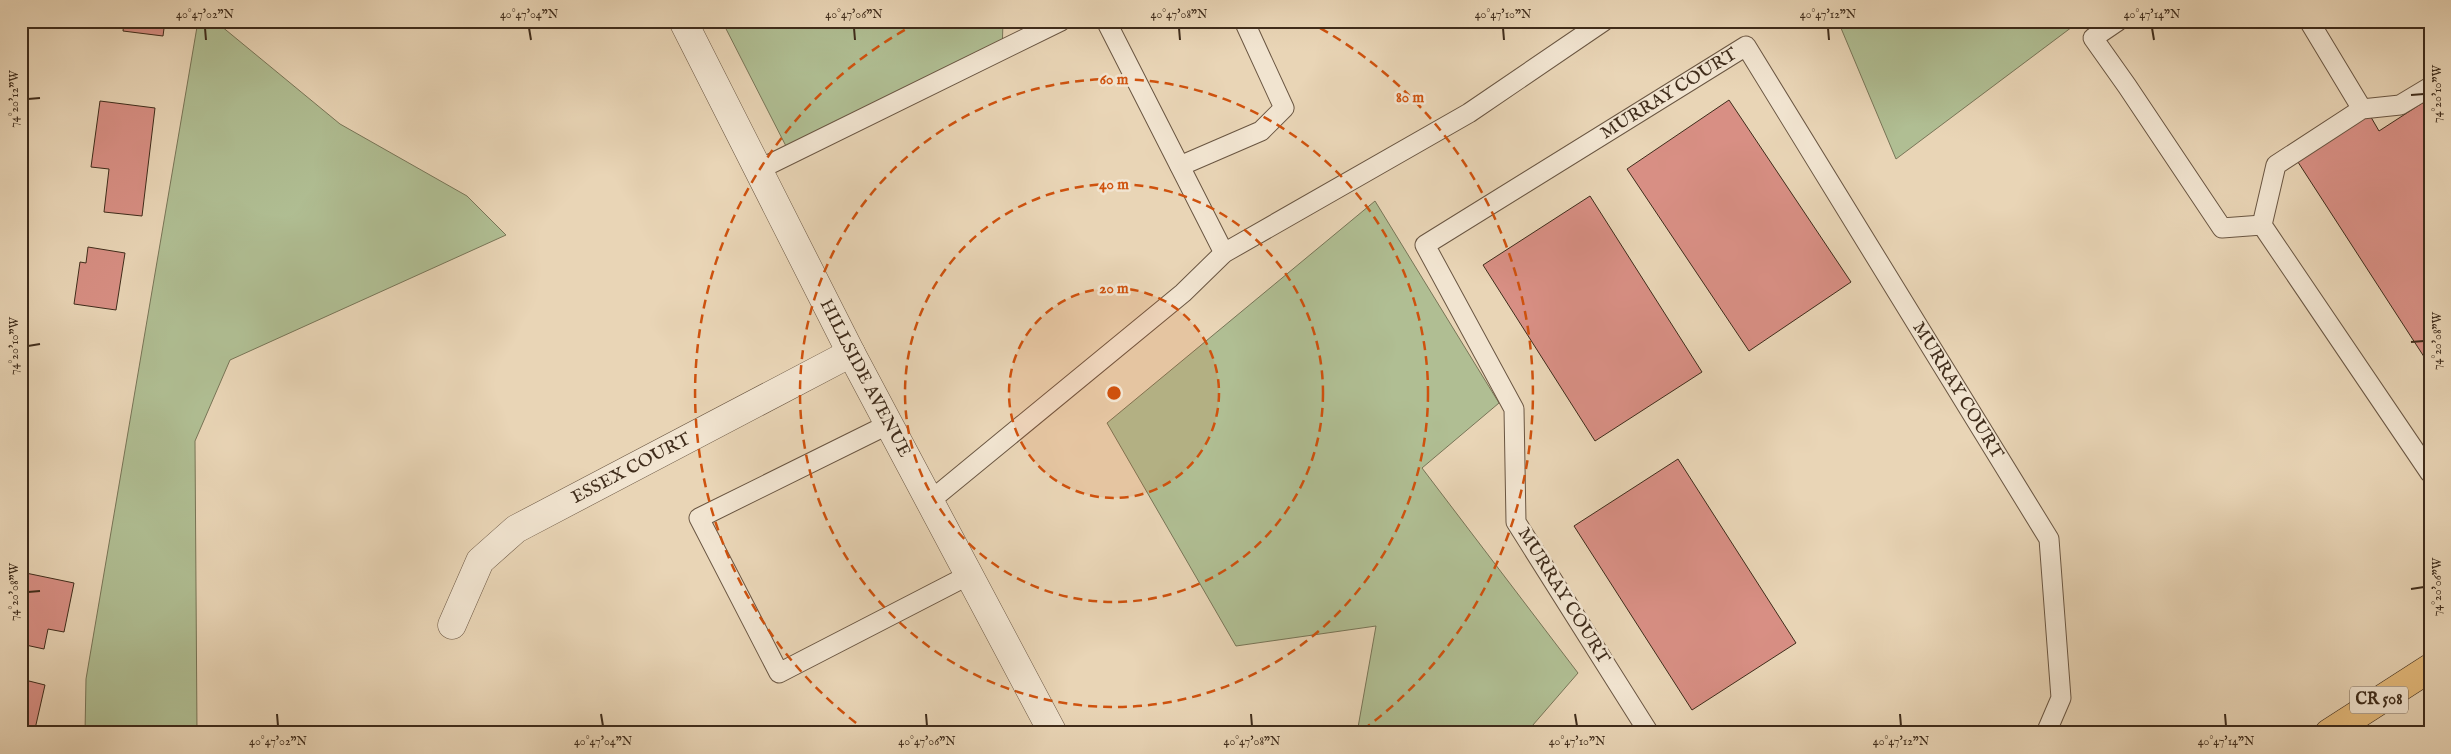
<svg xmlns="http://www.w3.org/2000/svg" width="2451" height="754" font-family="'IM FELL English',serif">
<rect width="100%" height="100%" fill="#e9d5b6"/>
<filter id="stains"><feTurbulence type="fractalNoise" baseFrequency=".004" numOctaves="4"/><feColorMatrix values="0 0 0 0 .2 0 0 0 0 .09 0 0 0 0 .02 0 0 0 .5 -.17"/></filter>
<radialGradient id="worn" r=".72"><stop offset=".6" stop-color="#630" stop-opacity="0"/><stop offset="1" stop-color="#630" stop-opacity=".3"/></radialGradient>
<g fill="#b0be93" stroke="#787557">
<path d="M198,21H215L340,124L467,196L506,235L230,360L195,441L197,733H85L86,679Z"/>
<path d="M722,21H1003L1002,55L789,152Z"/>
<path d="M1838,21H2080L1896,159Z"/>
<path d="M1375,201L1499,403L1422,468L1578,673L1526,733H1357L1376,626L1236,646L1107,423Z"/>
</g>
<g fill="#d88f84" stroke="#3f2c1b">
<path d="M124,21H165L163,36L123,31Z"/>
<path d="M2430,98L2429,211L2430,366L2296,159L2368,112L2379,131Z"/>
<path d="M1729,100L1851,282L1749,351L1627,169Z"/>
<path d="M100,101L155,108L142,216L104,212L109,169L91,167Z"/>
<path d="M1590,196L1702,372L1595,441L1483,265Z"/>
<path d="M88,247L125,253L116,310L74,304L80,262L86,263Z"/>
<path d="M1678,459L1796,643L1692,710L1574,526Z"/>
<path d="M21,572L74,583L64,632L48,629L44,649L21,644Z"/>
<path d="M21,679L45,685L35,729L52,733H21Z"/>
</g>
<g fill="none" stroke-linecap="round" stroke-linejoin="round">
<g stroke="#6a5642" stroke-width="21">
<g id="service">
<path d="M1106,21L1224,253"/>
<path d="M2118,21L2093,38L2127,86L2222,228L2262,225"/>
<path d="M2309,21L2362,109"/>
<path d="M2430,87L2400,105L2362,109L2276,165L2262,225L2430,473"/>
<path d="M1180,166L1261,131L1284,108L1244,21"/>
<path d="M758,170L1061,21"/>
<path d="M889,424L699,518L779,673L969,575"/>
<path d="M930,501L1183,293L1224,253L1469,113L1604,21"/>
<path id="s1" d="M1649,733L1516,522L1514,409L1425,245L1746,46L2049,539L2061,698L2046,733"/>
</g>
</g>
<g stroke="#6a5642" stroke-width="29">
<g id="minor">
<path id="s2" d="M452,625L480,561L516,529L851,353"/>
</g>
</g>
<g stroke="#6a5642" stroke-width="29">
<g id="tertiary">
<path id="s3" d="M683,21L851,353L1053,733"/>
</g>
</g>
<g stroke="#3f2c1b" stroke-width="29">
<path id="primary" d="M2329,733L2430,668"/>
</g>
<use href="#service" stroke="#f1e4d0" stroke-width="19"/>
<use href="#minor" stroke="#f1e4d0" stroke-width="28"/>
<use href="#tertiary" stroke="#f1e4d0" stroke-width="28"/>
<use href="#primary" stroke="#e4ba7b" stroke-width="28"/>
</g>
<path fill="none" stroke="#3f2c1b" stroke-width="2" d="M205,28L206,40M529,28L531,40M854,28L855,40M1179,28L1180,40M1503,28L1504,40M1828,28L1829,40M2152,28L2154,40M2411,95L2424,94M28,99L40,98M2411,342L2424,341M28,346L40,344M2411,589L2424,587M28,592L40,591M277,714L278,726M601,714L603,726M926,714L927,726M1251,714L1252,726M1575,714L1577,726M1900,714L1901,726M2225,714L2226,726"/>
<circle cx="1114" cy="393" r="105" fill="#cf520e" fill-opacity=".12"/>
<g fill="none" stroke="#cf520e" stroke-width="2.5" stroke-dasharray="9 6">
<circle cx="1114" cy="393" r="105"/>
<circle cx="1114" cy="393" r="209"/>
<circle cx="1114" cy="393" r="314"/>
<path d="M868 732A419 419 0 0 1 921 21M1307 21A419 419 0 0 1 1360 732"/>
</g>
<g text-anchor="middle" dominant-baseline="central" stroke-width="5" stroke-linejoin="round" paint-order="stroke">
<rect fill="#f1e4d0" stroke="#746351" stroke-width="1" x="2350" y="686.5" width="58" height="27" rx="4"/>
<g font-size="16" font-weight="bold" fill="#3f2c1b">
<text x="2379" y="700">CR 508</text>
</g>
<g font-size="18" fill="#3f2c1b" stroke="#f1e4d0">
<text stroke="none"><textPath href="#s1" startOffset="836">MURRAY COURT</textPath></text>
<text stroke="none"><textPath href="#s3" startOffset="401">HILLSIDE AVENUE</textPath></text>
<text stroke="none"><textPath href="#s1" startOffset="1331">MURRAY COURT</textPath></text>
<text stroke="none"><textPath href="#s2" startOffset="248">ESSEX COURT</textPath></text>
<text transform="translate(1563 596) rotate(58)">MURRAY COURT</text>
</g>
</g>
<circle cx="1114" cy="393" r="8" fill="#cf520e" stroke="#f1e4d0" stroke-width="2.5"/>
<g font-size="15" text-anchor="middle" font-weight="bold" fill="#cf520e" stroke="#f1e4d0" stroke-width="5" stroke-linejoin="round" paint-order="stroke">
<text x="1114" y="84">60 m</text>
<text x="1410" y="102">80 m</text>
<text x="1114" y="189">40 m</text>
<text x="1114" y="293">20 m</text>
</g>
<rect width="2451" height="754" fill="none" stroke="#e9d5b6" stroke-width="55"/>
<rect x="28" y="28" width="2396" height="698" fill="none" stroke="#3f2c1b" stroke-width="2"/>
<g font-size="12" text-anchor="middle" fill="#3f2c1b">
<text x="205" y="18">40°47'02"N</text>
<text x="529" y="18">40°47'04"N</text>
<text x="854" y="18">40°47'06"N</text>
<text x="1179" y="18">40°47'08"N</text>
<text x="1503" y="18">40°47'10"N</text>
<text x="1828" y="18">40°47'12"N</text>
<text x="2152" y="18">40°47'14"N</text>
<text transform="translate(2437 94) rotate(-90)" y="4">74°20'10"W</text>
<text transform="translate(14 99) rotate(-90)" y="4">74°20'12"W</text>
<text transform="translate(2437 341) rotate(-90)" y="4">74°20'08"W</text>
<text transform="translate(14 346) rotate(-90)" y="4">74°20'10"W</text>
<text transform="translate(2437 587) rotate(-90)" y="4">74°20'06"W</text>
<text transform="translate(14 592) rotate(-90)" y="4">74°20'08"W</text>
<text x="278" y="745">40°47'02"N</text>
<text x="603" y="745">40°47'04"N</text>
<text x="927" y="745">40°47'06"N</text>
<text x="1252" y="745">40°47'08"N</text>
<text x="1577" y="745">40°47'10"N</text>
<text x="1901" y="745">40°47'12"N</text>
<text x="2226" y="745">40°47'14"N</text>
</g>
<rect width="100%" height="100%" filter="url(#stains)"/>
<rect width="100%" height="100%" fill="url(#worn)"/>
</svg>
